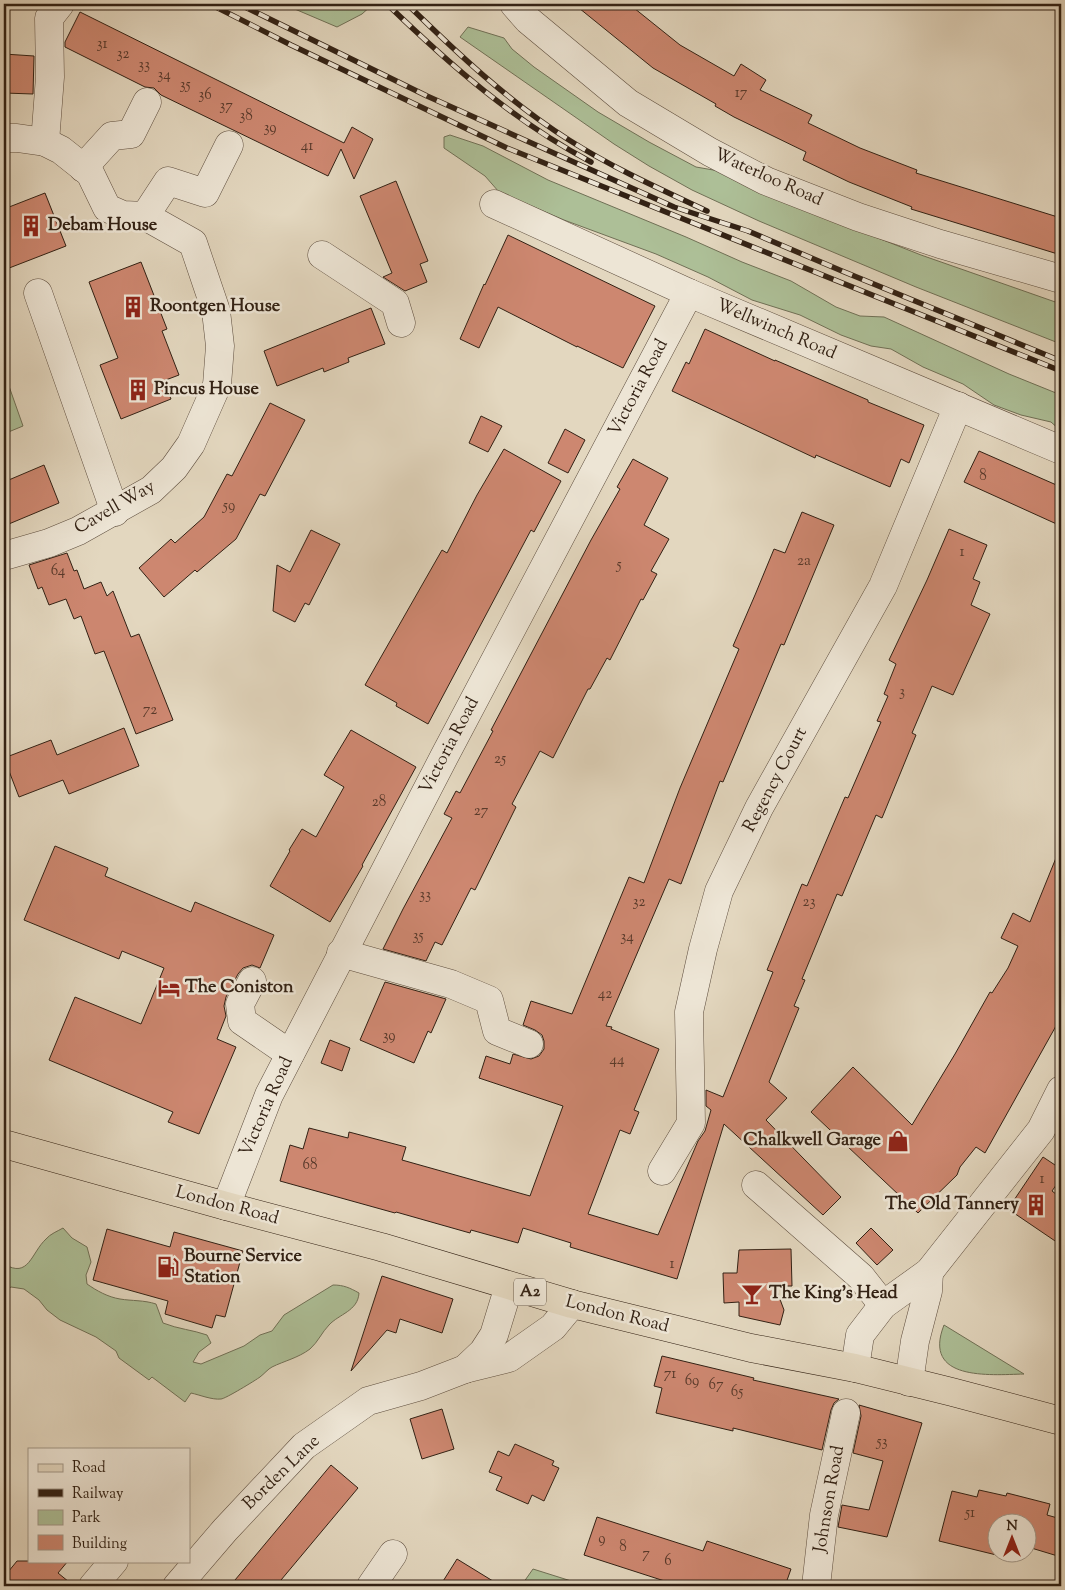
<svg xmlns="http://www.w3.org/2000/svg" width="1065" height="1590" font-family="'Sorts Mill Goudy',serif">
<rect width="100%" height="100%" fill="#e3d7bf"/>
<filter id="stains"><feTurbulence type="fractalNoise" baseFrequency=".004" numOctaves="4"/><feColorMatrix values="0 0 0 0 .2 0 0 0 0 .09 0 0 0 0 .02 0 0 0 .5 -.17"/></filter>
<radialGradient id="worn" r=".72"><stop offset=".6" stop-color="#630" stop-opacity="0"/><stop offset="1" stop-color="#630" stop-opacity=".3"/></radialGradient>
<g fill="#adbf97" stroke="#707056">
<path d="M283,4H371L372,5L362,14L337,27Z"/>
<path d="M468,27L504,38L512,49L534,67L598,112L649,142L696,167L719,171L820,215L921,255L1061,304V344L916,287L759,221L692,190L649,166L614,144L460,37Z"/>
<path d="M450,135L483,146L548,180L686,237L742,262L791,281L836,307L860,316L884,317L1009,374L1061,395V431L1051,422L1021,415L994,405L963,384L923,367L891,349L871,346L841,335L800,315L752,300L708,277L656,254L564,220L499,192L485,176L444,148V137Z"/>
<path d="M4,372L23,426L6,433L4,432Z"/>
<path d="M63,1228L72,1238L87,1247L91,1262L86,1275L87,1284C97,1291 108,1297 120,1299C132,1301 144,1300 156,1304L163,1323C178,1329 193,1330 207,1335L211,1343L199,1352L193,1362L201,1364L244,1346L260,1335L272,1331L284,1315L333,1285C344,1285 350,1288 359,1293C358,1311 339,1314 329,1325C322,1332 318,1342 310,1349C298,1358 284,1361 272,1367C268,1369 264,1374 260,1377C256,1380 225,1399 221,1399C212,1400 200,1395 191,1393L185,1402L152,1377L149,1380L119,1358L116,1351L96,1337L60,1320L47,1310L39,1300L24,1289L11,1287L4,1291V1264C29,1279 31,1253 46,1239C50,1234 58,1231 63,1228Z"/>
<path d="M944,1325L1024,1374C989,1375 922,1381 944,1325Z"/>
<path d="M533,1569L587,1586H521Z"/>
</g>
<g fill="#cd8770" stroke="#322114">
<path d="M574,4H629L680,45L734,76L741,64L766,80L760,90L812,115L808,123L860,148L917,170L916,173L1061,218V255L911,209L912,207L849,182L803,160L806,152L734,117L715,106L716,104L653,68Z"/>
<path d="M80,12L344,143L352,127L373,139L354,179L341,149L328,176L161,95L154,88L145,87L65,47V42Z"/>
<path d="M4,54L34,56L33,94L4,93Z"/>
<path d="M396,181L428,261L420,264L427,282L405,291L383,277L392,273L360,196Z"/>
<path d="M45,193L66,246L4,270V209Z"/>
<path d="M508,235L655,306L623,368L577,346V347L498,307L479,348L460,339L484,284L485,285Z"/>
<path d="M141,262L167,329L162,331L179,375L163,381L171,399L121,419L100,365L118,358L89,282Z"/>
<path d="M371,308L385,344L348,358L349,362L324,372L323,368L277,386L264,351Z"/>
<path d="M705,329L775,361V360L868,400V402L924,425L909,463L901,459L890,487L816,455L815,458L672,391L686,362L689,364Z"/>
<path d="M270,403L305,420L265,496L260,494L236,539L197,572L195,570L164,597L139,568L171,539L175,543L204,517L227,474L232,476Z"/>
<path d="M481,416L502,426L488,452L469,443Z"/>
<path d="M565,429L585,440L568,473L548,463Z"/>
<path d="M504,449L561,481L534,532L531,530L428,724L396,706L397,703L365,685L442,550L447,553L477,495Z"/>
<path d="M979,451L1061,487V526L964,482Z"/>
<path d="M633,459L668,478L644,525L669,539L651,571L657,574L643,600L641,599L610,660L607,658L590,689H588L553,758L540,751L512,804L516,807L475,890L471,888L442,945L435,942L426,961L383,949L403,909L452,818L444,814L456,791L460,793L493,731L491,730L591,540L620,489L617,487Z"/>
<path d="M44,465L59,503L4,526V482Z"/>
<path d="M802,512L834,525L784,645L781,644L723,782L720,781L681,884L669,879L606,1026L612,1027L611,1029L659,1049L634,1110L639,1112L630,1134L620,1130L588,1214L658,1235L698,1141L705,1131L711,1110L706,1106V1090L723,1097L773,972L767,970L802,884L807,886L845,797L848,798L881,722L877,721L888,696L884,694L896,664L889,660L927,580L949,529L987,545L973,579L980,582L971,605L990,614L953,695L932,686L912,733L916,735L882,818L876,815L842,896L837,894L802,979L805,980L794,1006L799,1008L769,1082L787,1098L766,1120L841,1197L823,1215L724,1124L677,1279L570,1247L571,1243L523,1228L518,1243L471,1230L470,1233L396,1212L395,1213L280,1181L290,1145L303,1149L309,1128L348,1138L349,1132L406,1147L402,1160L530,1196L563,1106L479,1078L486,1056L510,1064L513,1054L531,1059L539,1056L544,1049V1041L542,1035L535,1030L523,1025L531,1001L572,1014L629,877L644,883L680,788L739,649L733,646L755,595L774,549L785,553Z"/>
<path d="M311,530L340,544L309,605L305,603L295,622L273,611L277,565L290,572Z"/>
<path d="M67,553L74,571L77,570L84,589L101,582L107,596L113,591L131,637L139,634L173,720L136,734L104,651L95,654L81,616L74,619L66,599L49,605L42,587L38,589L29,565Z"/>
<path d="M124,728L139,766L69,794L63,780L19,797L4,758L51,740L57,755Z"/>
<path d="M351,730L416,767L362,865L363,866L330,922L270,886L290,851L289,850L302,829L316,837L344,787L324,775Z"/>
<path d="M55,846L108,868L105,876L191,912L195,902L274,935L260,968L252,965L243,968L238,974L226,997L224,1006L226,1016L217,1039L236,1047L199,1134L168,1122L173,1112L49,1060L75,997L141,1024L164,968L122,951L119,959L24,920Z"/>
<path d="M1060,848L1061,1017L985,1153L976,1147L960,1167L957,1175L918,1213L811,1112L853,1067L912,1125L955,1054L990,992L992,993L1008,968L1018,946L1001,938L1013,913L1030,922Z"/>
<path d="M385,982L446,999L431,1033L428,1031L414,1063L360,1040Z"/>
<path d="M330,1040L350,1048L342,1071L321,1063Z"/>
<path d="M1043,1157L1061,1169V1178L1052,1191L1061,1198V1245L1008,1209Z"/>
<path d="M871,1228L893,1250L877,1265L856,1243Z"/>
<path d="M107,1229L170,1247L174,1232L243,1251L225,1317L216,1315L212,1328L165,1314L168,1301L93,1280Z"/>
<path d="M791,1249L792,1286H775L784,1310L780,1325L739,1316V1302L724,1303L723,1273H737L739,1250Z"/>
<path d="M382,1276L453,1299L442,1333L400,1319L396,1333L387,1330L351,1371Z"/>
<path d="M662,1356L754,1378L753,1380L839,1399L834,1403L831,1410L822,1450L733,1428V1431L656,1413L662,1388L654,1386Z"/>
<path d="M859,1405L922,1423L887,1537L838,1527L842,1505L869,1510L883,1461L853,1453L861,1416Z"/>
<path d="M442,1409L454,1449L422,1459L410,1419Z"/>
<path d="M515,1444L554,1461L552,1465L559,1468L544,1501L532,1495L528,1504L496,1490L502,1477L489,1472L498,1451L509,1456Z"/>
<path d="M331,1465L358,1488L276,1586H230Z"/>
<path d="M979,1490L1006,1496L1007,1493L1050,1504L1047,1515L1061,1519V1557L1028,1547V1522H998V1552H1019L1017,1560L939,1541L952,1491L977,1497Z"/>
<path d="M597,1517L703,1551L707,1541L791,1569L785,1586H680L584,1555Z"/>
<path d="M457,1559L501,1586H440Z"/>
<path d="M17,1561H68L58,1573L74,1586H4V1577Z"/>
</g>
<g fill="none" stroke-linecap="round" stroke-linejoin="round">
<g stroke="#5e4e3f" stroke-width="29">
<g id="minor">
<path d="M514,4L528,20L628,103L710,152L766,181L858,217L940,244L1061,279"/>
<path d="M4,138H17L45,142L61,150L90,173L107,208L123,215L145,216L193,243L216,311L220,346L217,385L191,444L174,468L151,490L78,531L49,543L4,556"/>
<path d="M45,142L50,77L49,18L60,4"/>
<path d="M83,168L112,136L131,134L147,102"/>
<path d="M494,204L689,293L1061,450"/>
<path d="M145,216L168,181L205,193L229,145"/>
<path d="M322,255L395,303L401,323"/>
<path d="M38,293L115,512"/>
<path d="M341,953L451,984L489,1000L497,1031L529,1044"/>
<path d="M252,981L240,1004L242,1021L290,1054"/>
<path d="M662,1171L691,1123L689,1012L703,949L719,891L759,808L883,586L958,406"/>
<path d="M756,1185L861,1277L883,1305"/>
<path d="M226,1206L269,1095L444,757L689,293"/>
<path d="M855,1368L860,1335L883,1305L929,1272L1041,1130L1061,1090"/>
<path d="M465,1369L483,1352L494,1335L509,1286"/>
<path d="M909,1382L915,1341L928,1291L929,1272"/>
<path d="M93,1586L114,1561"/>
<path d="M177,1586L225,1530L304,1446L368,1401L421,1386L465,1369L509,1358L553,1327L572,1304"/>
<path d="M371,1586L393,1554"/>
<path d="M816,1586L824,1515L846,1413"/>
</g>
</g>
<g stroke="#322114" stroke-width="29">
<path id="major" d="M4,1144L226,1206L381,1247L572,1304L751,1348L855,1368L952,1392L1061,1421"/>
</g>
<use href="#minor" stroke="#ede5d5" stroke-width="28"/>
<use href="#major" stroke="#e3d7bf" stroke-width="28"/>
<g stroke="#322114" stroke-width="5.5">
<g id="rail">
<path d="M210,4L291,45L507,148L1061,371"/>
<path d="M239,4L427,96L674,207L748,231L842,271L1061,361"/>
<path d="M387,4C449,64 514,121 591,162"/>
<path d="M407,4C457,53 509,102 569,140C613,168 660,189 707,211"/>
</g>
</g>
<use href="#rail" stroke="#ede5d5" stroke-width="4" stroke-dasharray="11" stroke-linecap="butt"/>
</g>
<defs>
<g id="building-bare" transform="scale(1.725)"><path d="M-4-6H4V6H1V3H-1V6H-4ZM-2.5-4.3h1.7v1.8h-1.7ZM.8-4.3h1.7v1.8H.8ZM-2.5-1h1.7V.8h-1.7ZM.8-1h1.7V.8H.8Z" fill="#8f2418" stroke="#ede5d5" stroke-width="2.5" paint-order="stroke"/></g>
<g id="hotel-bare" transform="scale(1.725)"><path d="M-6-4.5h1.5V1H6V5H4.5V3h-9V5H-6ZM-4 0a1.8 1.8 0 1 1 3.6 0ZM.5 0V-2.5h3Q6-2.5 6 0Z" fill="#8f2418" stroke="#ede5d5" stroke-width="2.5" paint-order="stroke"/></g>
<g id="shop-bare" transform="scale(1.725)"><path d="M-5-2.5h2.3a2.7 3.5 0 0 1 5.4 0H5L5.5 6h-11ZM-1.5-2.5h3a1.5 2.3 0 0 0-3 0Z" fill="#8f2418" stroke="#ede5d5" stroke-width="2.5" paint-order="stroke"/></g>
<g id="fuel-bare" transform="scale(1.725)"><path d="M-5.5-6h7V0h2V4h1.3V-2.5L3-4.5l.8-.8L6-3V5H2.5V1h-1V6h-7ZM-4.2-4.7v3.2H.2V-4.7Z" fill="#8f2418" stroke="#ede5d5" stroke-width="2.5" paint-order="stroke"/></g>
<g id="bar-bare" transform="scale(1.725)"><path d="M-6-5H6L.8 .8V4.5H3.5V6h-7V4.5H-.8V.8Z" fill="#8f2418" stroke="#ede5d5" stroke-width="2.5" paint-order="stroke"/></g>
</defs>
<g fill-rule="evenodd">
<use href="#building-bare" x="31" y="226"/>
<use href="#building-bare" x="133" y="307"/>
<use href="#building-bare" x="138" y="390"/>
<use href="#hotel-bare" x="169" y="988"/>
<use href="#shop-bare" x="898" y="1141"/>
<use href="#building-bare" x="1036" y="1205"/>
<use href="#fuel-bare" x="168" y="1267"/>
<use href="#bar-bare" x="752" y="1294"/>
</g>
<g text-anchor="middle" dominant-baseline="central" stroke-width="5" stroke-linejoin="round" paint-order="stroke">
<g font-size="15" fill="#593a2b">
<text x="102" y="44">31</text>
<text x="123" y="54">32</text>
<text x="144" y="65">33</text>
<text x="164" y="75">34</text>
<text x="185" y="85">35</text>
<text x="741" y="93">17</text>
<text x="205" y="95">36</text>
<text x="226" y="106">37</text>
<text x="246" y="116">38</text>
<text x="270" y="128">39</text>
<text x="307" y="146">41</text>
<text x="983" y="476">8</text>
<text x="229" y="506">59</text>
<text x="962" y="552">1</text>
<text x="804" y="561">2a</text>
<text x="619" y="565">5</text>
<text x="58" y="571">64</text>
<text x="902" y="692">3</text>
<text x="150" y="710">72</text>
<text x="500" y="759">25</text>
<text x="379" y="802">28</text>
<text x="481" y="811">27</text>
<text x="425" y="895">33</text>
<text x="639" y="902">32</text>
<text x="809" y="902">23</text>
<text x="418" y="936">35</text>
<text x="627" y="937">34</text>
<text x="605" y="994">42</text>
<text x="389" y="1036">39</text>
<text x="617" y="1060">44</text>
<text x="310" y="1165">68</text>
<text x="1042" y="1179">1</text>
<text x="672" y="1264">1</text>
<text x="670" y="1374">71</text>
<text x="692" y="1381">69</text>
<text x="716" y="1385">67</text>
<text x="737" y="1392">65</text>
<text x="882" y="1442">53</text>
<text x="970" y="1513">51</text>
<text x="602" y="1539">9</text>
<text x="623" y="1547">8</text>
<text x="646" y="1554">7</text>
<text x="668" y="1561">6</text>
</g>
<rect fill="#ede5d5" stroke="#6a5c4e" stroke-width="1" x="514" y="1278.5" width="32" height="27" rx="4"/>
<g font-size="16" font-weight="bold" fill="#322114">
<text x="530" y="1292">A2</text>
</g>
<g font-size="18" fill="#322114" stroke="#ede5d5">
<text transform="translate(768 178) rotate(24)">Waterloo Road</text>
<text transform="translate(776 330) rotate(23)">Wellwinch Road</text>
<text transform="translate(639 388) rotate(-62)">Victoria Road</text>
<text transform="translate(115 508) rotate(-30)">Cavell Way</text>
<text transform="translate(450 746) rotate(-62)">Victoria Road</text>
<text transform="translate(776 780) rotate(-62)">Regency Court</text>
<text transform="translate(267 1107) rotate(-66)">Victoria Road</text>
<text transform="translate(227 1206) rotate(15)">London Road</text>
<text transform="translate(617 1315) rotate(14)">London Road</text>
<text transform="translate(282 1473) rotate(-44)">Borden Lane</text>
<text transform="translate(830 1499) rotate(-80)">Johnson Road</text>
</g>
<g font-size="18" font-weight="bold" fill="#322114" stroke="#ede5d5" text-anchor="start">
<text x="48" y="226">Debam House</text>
<text x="150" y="307">Roontgen House</text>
<text x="154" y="390">Pincus House</text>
<text x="185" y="988">The Coniston</text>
<text x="881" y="1141" text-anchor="end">Chalkwell Garage</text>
<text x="1019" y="1205" text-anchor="end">The Old Tannery</text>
<text x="184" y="1257">Bourne Service<tspan x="184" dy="21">Station</tspan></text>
<text x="769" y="1294">The King's Head</text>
</g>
</g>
<rect width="1065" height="1590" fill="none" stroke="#e3d7bf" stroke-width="20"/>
<rect x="5" y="5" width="1055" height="1580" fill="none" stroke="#322114" stroke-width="2.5"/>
<rect x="10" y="10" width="1045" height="1570" fill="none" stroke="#322114"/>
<rect x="28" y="1448" width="162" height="115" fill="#ede5d5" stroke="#a29788"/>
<rect x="38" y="1464" width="25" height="8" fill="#e3d7bf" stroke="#a29788"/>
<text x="72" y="1472" font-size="15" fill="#322114">Road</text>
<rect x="38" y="1489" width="25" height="8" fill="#322114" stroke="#a29788"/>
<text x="72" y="1498" font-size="15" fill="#322114">Railway</text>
<rect x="38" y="1510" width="25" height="15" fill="#adbf97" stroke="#a29788"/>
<text x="72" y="1522" font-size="15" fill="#322114">Park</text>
<rect x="38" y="1535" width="25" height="15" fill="#cd8770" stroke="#a29788"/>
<text x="72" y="1548" font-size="15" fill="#322114">Building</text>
<g transform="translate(1012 1538)"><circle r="24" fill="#ede5d5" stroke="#a29788"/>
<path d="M0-4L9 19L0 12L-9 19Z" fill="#8f2418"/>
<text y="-8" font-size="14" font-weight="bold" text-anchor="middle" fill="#322114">N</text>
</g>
<rect width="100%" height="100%" filter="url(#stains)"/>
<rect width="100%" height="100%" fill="url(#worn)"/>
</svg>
